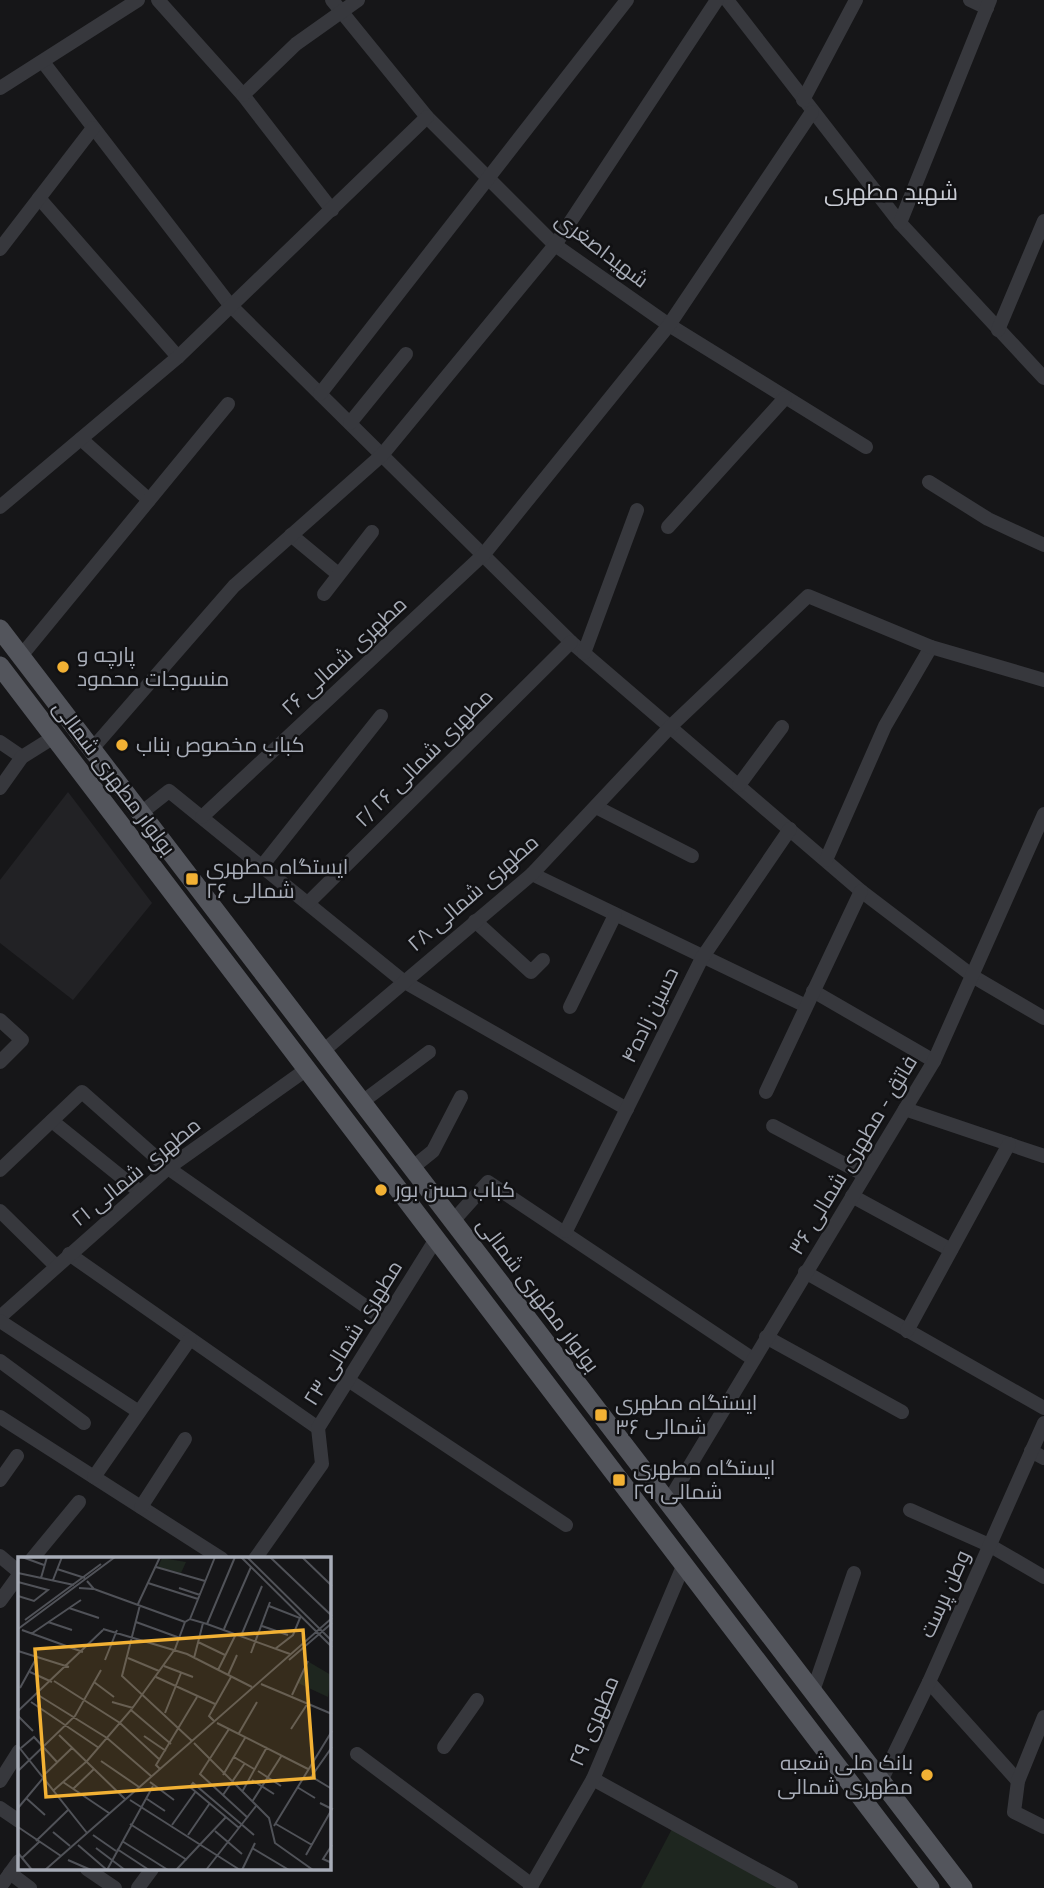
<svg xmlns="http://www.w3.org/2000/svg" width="1044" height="1888" font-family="'Nunito Sans',Cairo,sans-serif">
<rect width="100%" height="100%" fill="#161618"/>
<path fill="#222225" d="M68,792L152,903L73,1000L0,943V880Z"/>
<path fill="#1e261f" d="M673,1827L776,1888H641Z"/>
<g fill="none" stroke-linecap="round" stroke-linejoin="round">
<g stroke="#37383d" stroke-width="14">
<path d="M158,0L243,95L332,210"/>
<path d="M332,0L427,117L555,245L669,325L866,447"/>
<path d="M727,0L900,223L1044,378"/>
<path d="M970,0L987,8"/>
<path d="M43,62L230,305L571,642L861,891L974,977L1044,1018"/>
<path d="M0,88L138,0"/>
<path d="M243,95L296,44L358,0"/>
<path d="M803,100L856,0"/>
<path d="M39,198L178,357"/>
<path d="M900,223L990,0"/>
<path d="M0,249L93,128"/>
<path d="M998,330L1044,221"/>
<path d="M320,394L627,0"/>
<path d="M350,423L406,354"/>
<path d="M81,439L149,500"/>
<path d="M929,482L988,519L1044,545"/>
<path d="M0,507L178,357L427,117"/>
<path d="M668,527L785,398"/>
<path d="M291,535L338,574"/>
<path d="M324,594L372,532"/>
<path d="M584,653L637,510"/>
<path d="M21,656L228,404"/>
<path d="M0,742L22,757"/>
<path d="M92,749L234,586L382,455L555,245L717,0"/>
<path d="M739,785L782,727"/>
<path d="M0,788L22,757L54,737"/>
<path d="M596,807L692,856"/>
<path d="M141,813L169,791L403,981L627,1109"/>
<path d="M202,817L484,554L669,325L812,112"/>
<path d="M826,860L885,726L931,647"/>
<path d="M262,866L381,716"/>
<path d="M532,874L806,1006"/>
<path d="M308,903L571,642"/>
<path d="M475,921L531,972L543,960"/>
<path d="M813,991L934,1061"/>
<path d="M570,1007L615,915"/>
<path d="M0,1020L22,1040L0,1062"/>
<path d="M323,1051L532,874L671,726L808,596L931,647L1044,680"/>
<path d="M766,1092L861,891"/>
<path d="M362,1102L429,1052"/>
<path d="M905,1109L1044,1156"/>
<path d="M52,1121L140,1192"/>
<path d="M773,1126L865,1175"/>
<path d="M412,1168L433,1151L461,1097"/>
<path d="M0,1170L82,1092L168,1168L385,1320"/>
<path d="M852,1196L951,1250"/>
<path d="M0,1211L56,1266"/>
<path d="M453,1221L488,1182L753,1359"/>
<path d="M566,1231L702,958L790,829"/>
<path d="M69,1254L318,1428"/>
<path d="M805,1272L1044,1408"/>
<path d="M0,1317L168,1168L307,1069"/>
<path d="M0,1321L139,1412"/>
<path d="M907,1331L1009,1144"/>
<path d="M766,1337L902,1412"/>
<path d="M0,1361L84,1423"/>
<path d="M348,1380L566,1525"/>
<path d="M0,1417L222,1559"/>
<path d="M1031,1451L1044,1458"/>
<path d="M94,1477L190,1339"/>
<path d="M0,1480L17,1456"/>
<path d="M668,1502L934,1061L1044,814"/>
<path d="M141,1507L185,1439"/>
<path d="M910,1510L989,1545L1044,1577"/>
<path d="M0,1556L19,1572"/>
<path d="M32,1559L79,1502"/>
<path d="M255,1559L322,1464L318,1428L436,1239"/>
<path d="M0,1601L19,1575"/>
<path d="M929,1682L1018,1781"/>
<path d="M813,1691L854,1573"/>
<path d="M1044,1717L1018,1781L1014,1812L1044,1827"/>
<path d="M444,1747L477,1700"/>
<path d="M357,1754L532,1885"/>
<path d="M593,1779L791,1888"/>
<path d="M0,1781L19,1751"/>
<path d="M881,1781L929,1682L1044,1423"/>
<path d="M0,1808L19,1821"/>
<path d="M87,1869L115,1888"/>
<path d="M10,1873L30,1888"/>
<path d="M0,1887L19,1861"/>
<path d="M138,1888L152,1869"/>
<path d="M530,1888L593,1779L684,1564"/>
</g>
<g stroke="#53555c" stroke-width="19">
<path d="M0,629L963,1888"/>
<path d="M0,666L930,1888"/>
</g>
</g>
<g fill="#f2b134" stroke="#111113" stroke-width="2.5">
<circle cx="63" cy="667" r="7"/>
<circle cx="122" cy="745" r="7"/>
<rect x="185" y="872" width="14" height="14" rx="3.5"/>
<circle cx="381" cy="1190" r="7"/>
<rect x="594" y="1408" width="14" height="14" rx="3.5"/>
<rect x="612" y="1473" width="14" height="14" rx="3.5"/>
<circle cx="927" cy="1775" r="7"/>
</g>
<g text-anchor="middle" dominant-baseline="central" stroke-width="5" stroke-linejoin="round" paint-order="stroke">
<g font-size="21" fill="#a8adb8" stroke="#111113">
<text transform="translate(602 250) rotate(37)">شهیداصغری</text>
<text transform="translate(344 656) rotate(-43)">مطهری شمالی ۲۶</text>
<text transform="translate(424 758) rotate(-45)">مطهری شمالی ۲۶ /۲</text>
<text transform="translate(114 778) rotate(53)">بولوار مطهری شمالی</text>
<text transform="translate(473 893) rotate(-41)">مطهری شمالی ۲۸</text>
<text transform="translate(650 1015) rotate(-64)">حسین زاده۴</text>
<text transform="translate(853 1155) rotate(-59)">فاتق - مطهری شمالی ۳۶</text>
<text transform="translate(136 1172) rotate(-39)">مطهری شمالی ۲۱</text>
<text transform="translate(538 1295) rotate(53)">بولوار مطهری شمالی</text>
<text transform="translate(353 1333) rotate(-58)">مطهری شمالی ۲۳</text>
<text transform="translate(945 1594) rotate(-66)">وطن پرست</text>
<text transform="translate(594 1721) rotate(-67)">مطهری ۲۹</text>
</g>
<g font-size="21" fill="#a8adb8" stroke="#111113" text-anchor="start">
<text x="77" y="655">پارچه و<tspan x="77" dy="24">منسوجات محمود</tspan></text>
<text x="136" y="745">كباب مخصوص بناب</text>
<text x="206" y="867">ایستگاه مطهری<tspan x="206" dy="24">شمالی ۲۶</tspan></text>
<text x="395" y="1190">كباب حسن بور</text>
<text x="615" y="1403">ایستگاه مطهری<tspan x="615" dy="24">شمالی ۳۶</tspan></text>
<text x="633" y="1468">ایستگاه مطهری<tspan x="633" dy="24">شمالی ۲۹</tspan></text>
<text x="913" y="1763" text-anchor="end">بانک ملی شعبه<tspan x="913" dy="24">مطهری شمالی</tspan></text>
</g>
<g font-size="23" fill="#c9ccd4" stroke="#111113">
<text x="891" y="192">شهید مطهری</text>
</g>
</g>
<g transform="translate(18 1557)">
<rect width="313" height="313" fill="#161618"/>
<path d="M144,1L168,5L163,16L140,10ZM291,105L313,118L310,140L280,126Z" fill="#1e261f"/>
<path fill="none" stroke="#505258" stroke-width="2" d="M4,0L26,8M223,0L314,90M229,0L314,84M252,0L314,59M284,0L314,29M138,10L187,24M39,12L67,21M0,16L56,28M23,21L29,0M35,23L44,0M0,25L30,33L16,44L0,39M130,26L180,42M61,31L76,32L69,24M161,31L182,38M76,32L167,65M120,47L142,0M122,48L104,119L174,184M251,49L282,61L275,78L257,92M51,51L81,61M172,62L197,0M7,63L83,7M30,65L54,73M118,65L162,81M167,65L172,62L189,67L272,97M189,67L217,0M244,69L270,78M0,72L97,0M85,72L169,97L234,130M206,72L233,10M4,73L65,95M13,77L63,43M223,79L244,29M180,85L207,98M0,94L51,110M233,96L252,45M110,101L141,114M176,101L185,66M87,103L99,73M271,103L314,66M146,109L175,120M200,113L218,77M12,115L34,125M210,118L219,98M138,120L197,147M36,124L102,166L142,203M76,125L96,140M243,127L314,157M2,131L19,100M20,138L89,181L133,219M274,138L290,104M13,145L81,191M94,145L115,151M113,153L153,187M0,154L85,73M147,156L163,116M0,159L15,174M196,164L191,159L213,120M199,166L290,212M211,172L182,217L230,261M273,172L290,146M221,176L239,145M41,178L107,242M126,179L148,194M176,186L251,261L257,286L295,313M0,189L69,276M3,191L16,180L39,205M216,200L236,212M83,204L121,230M142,212L138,208L179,140M0,214L57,159L83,113M240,214L263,229M26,218L54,191M205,218L227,181M293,220L314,190M294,220L314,232M234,223L256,237M45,225L91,256M132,225L156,243M172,230L175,226L236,278M172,230L221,271M279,230L297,241M55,232L76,212M36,233L69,204L113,153L157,92L167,65M224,235L249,190M205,238L227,206M8,241L27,258M129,242L147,254M112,243L222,313M234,245L264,198M0,251L26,220M112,267L169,303M258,267L294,288M154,268L178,234M256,269L314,174M0,270L43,299M197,274L224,297M35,275L52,289M75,278L98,294M170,278L192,246M18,284L50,253M104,284L150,313M60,288L89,313M314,288L305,302L314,306M78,291L107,313M234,291L271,313M99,292L131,313M0,296L14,313M288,298L314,252L302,246M4,301L21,285M50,303L73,313M27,313L314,61M89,313L135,229M158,313L208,260M188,313L238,249M224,313L237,286"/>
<path fill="#f2b134" fill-opacity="0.15" stroke="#f2b134" stroke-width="3.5" d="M285,73L296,221L28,240L17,92Z"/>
<rect width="313" height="313" fill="none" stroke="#a8adb8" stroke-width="3.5"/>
</g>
</svg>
